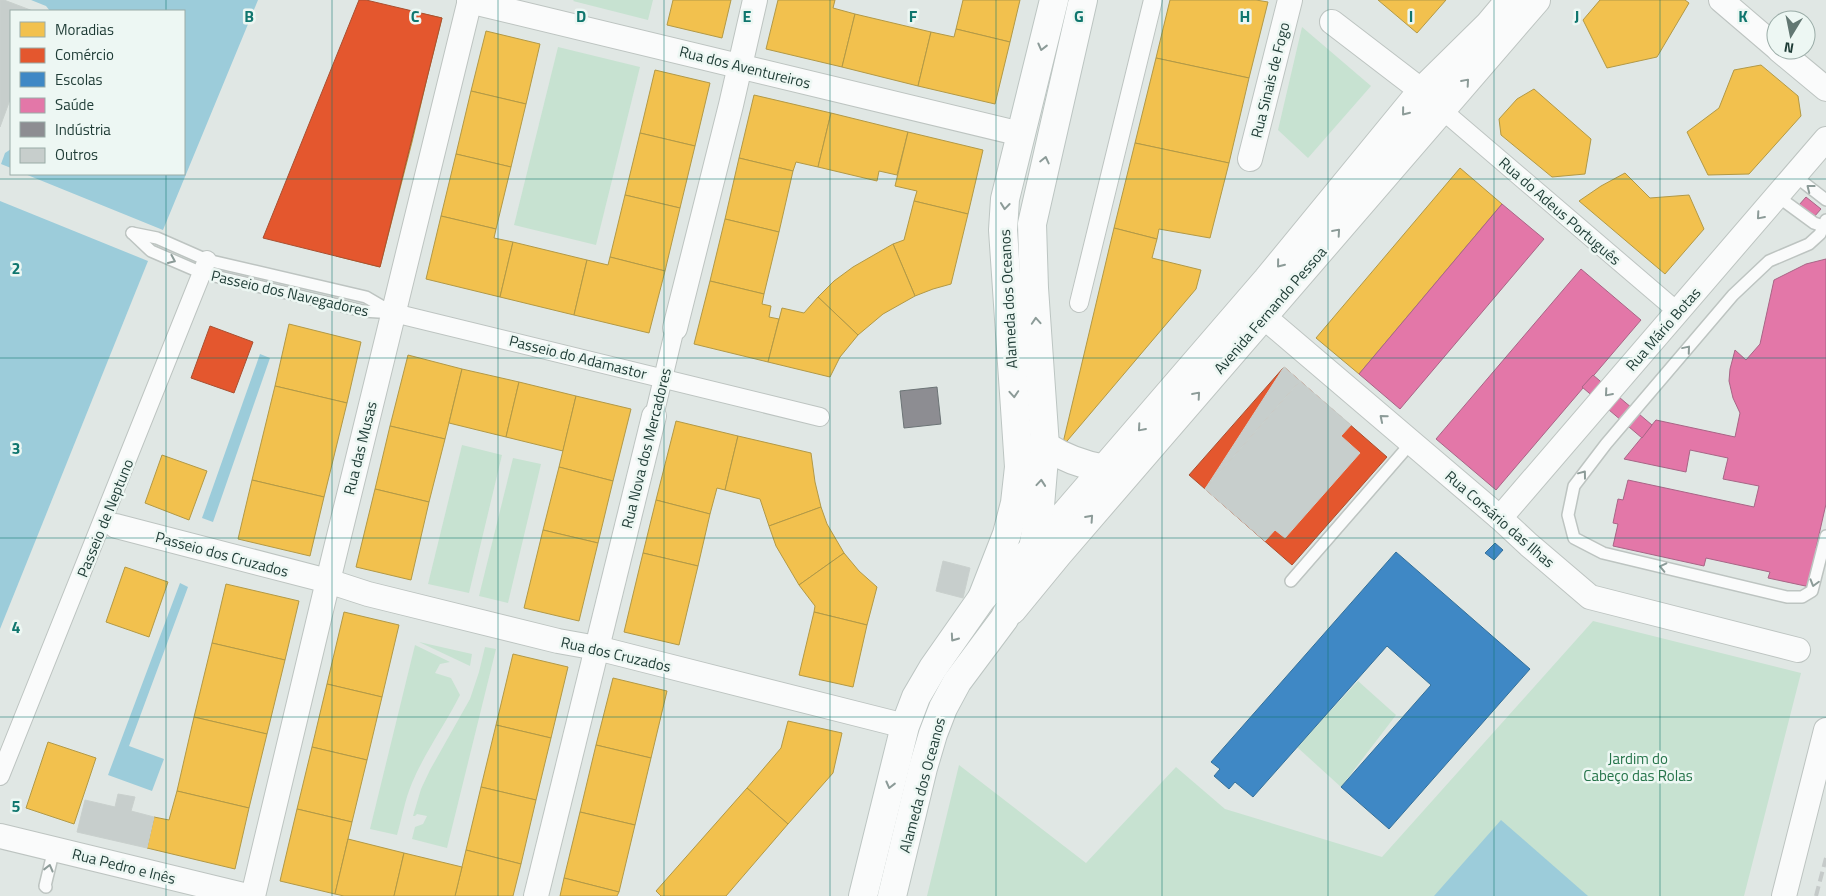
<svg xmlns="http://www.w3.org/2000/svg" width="1826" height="896" font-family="'Titillium Web',sans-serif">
<rect width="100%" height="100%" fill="#e0e7e4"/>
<g fill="#c7e2d1">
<path d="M574,0H653L648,20L573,1Z"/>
<path d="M1302,27L1371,86L1308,158L1278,130Z"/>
<path d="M558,47L640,67L596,245L514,225Z"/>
<path d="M462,445L502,455L469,593L428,584Z"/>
<path d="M513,458L541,464L508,603L479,596Z"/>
<path d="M1593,621L1801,673L1744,896H927L959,765L1086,863L1176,767L1225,809L1382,857Z"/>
<path d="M419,642L472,654L470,666Z"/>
<path d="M415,645L450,662L440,664L435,673L451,678L460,695C445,725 425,752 412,783C405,799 402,818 397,835L370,829Z"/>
<path d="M485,647L496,649L447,848L412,839L415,827L423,824L427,816L417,814L415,816H413L421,789L430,770L470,699L479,672Z"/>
<path d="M1358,681L1396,715L1341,787L1297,747Z"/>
</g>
<g fill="#9cccda">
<path d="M31,0H258L163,230L25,174H184V11H50L46,6Z"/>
<path d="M11,149V168L1,164L5,153Z"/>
<path d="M0,201L148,261L0,629Z"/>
<path d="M260,354L270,358L213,522L202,518Z"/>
<path d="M180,583L188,587L129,746L164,759L152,791L108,775Z"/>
<path d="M1501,820L1588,896H1434Z"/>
</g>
<g fill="#f2c14e" stroke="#b29946">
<path d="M673,0H731L722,38L667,25Z"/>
<path d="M778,0H835L833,8L855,14L842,67L766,49Z"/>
<path d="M963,0H1020L1010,42L956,29Z"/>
<path d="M1170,0H1256L1268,2L1249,78L1156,58Z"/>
<path d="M1378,0H1446L1417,33Z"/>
<path d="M1600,0H1685L1689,3L1657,57L1607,68L1583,20Z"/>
<path d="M397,8L442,18L428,74L383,63Z"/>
<path d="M855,14L931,32L918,86L842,67Z"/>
<path d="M956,29L1010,42L995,104L918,86L931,32L954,37Z"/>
<path d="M486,31L540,44L526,104L471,91Z"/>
<path d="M1156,58L1249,78L1229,163L1135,143Z"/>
<path d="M383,63L428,74L412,142L367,132Z"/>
<path d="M1761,65L1798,96L1801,116L1749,174L1708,175L1687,132L1719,108L1734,70Z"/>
<path d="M655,70L710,83L695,146L640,133Z"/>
<path d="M1534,89L1591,139L1585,174L1552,177L1501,135L1499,119L1517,99Z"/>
<path d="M471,91L526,104L511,167L456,154Z"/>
<path d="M754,95L831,113L818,167L796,162L793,171L739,158Z"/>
<path d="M831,113L908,132L897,175L879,171L877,181L818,167Z"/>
<path d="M367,132L412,142L394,212L350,201Z"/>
<path d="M908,132L983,150L968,214L914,201L917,191L895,186Z"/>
<path d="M640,133L695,146L680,208L625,195Z"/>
<path d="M1135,143L1229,163L1210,238L1159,229L1157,239L1114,228Z"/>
<path d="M456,154L511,167L496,229L441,216Z"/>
<path d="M739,158L793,171L779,232L725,219Z"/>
<path d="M1460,168L1502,204L1359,374L1316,338Z"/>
<path d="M1625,173L1650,198L1689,195L1704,229L1665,274L1579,201L1601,186Z"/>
<path d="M625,195L680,208L665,271L610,257Z"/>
<path d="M350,201L394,212L380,267L336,256Z"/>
<path d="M914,201L968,214L951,284L933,289L915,296L893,244L904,240Z"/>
<path d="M441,216L496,229L494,238L513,242L500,297L426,279Z"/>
<path d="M725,219L779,232L764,294L710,281Z"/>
<path d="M1114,228L1157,239L1152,258L1201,270L1196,289L1062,447Z"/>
<path d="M513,242L587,260L574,315L500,297Z"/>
<path d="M893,244L915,296L883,314L858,335L818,297L834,281L853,267Z"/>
<path d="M610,257L665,271L649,333L574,315L587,260L608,265Z"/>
<path d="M710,281L764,294L762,304L771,306L769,317L779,319L768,362L694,344Z"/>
<path d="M818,297L858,335L840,357L830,377L768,362L782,308L804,313Z"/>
<path d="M289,324L361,342L347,403L275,386Z"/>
<path d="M408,355L462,369L445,439L390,426Z"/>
<path d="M462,369L519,382L506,437L449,423Z"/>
<path d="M519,382L576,396L563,451L506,437Z"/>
<path d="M275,386L347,403L324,497L252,480Z"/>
<path d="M576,396L631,409L613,481L559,467Z"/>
<path d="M676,421L738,436L725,490L717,488L710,514L656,500Z"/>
<path d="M390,426L445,439L429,502L375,489Z"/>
<path d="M738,436L811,453L815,482L821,507L769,526L760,499L725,490Z"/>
<path d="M162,455L207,471L189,520L145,503Z"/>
<path d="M559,467L613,481L598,543L543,530Z"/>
<path d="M252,480L324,497L310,556L238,539Z"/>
<path d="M375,489L429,502L411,580L356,567Z"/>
<path d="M656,500L710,514L698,566L643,553Z"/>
<path d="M821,507L827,524L844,553L799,585L776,546L769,526Z"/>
<path d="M543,530L598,543L579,621L524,608Z"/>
<path d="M643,553L698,566L679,645L624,632Z"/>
<path d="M844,553L859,571L877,587L867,625L814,612L815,606L799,585Z"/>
<path d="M125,567L168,582L149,637L106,622Z"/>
<path d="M226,584L299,601L285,660L212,643Z"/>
<path d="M344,612L399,625L382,697L327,684Z"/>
<path d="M814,612L867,625L853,687L799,675Z"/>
<path d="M212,643L285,660L267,734L194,717Z"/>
<path d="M513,654L568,667L551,738L496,725Z"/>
<path d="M613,678L667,691L651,758L596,745Z"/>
<path d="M327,684L382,697L367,760L312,747Z"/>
<path d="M194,717L267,734L249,808L177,791Z"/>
<path d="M788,721L842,733L833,773L788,824L747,788L781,748Z"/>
<path d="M496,725L551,738L536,800L481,787Z"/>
<path d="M48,742L96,758L74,824L26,808Z"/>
<path d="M596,745L651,758L635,825L580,812Z"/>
<path d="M312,747L367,760L352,822L297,809Z"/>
<path d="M481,787L536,800L521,864L466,850Z"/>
<path d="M747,788L788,824L726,896H661L656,891Z"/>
<path d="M177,791L249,808L235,869L147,848L154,817L169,820Z"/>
<path d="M297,809L352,822L335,894L280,881Z"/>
<path d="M580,812L635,825L619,892L564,878Z"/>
<path d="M348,839L404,853L394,896H344L335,894Z"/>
<path d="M466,850L521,864L513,896H455Z"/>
<path d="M404,853L462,867L455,896H394Z"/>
<path d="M564,878L619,892L617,896H560Z"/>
</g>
<g fill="#e4572e" stroke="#a94f30">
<path d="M359,0H366L442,18L380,267L263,238Z"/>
<path d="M210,326L253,342L234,393L191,378Z"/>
<path d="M1284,367L1387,457L1292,565L1189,475Z"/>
</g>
<g fill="#3f88c5" stroke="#35719a">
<path d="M1495,543L1503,550L1494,560L1485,553Z"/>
<path d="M1396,552L1530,669L1389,829L1341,787L1431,685L1387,646L1253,797L1235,782L1229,789L1214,776L1220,769L1211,762Z"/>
</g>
<g fill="#e377a8" stroke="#a86586">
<path d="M1806,197L1821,209L1814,217L1799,205Z"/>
<path d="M1502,204L1544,239L1400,409L1359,374Z"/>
<path d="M1826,259V504L1816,548L1819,549L1810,587L1768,578L1770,572L1706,558L1704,566L1613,546L1618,524L1613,523L1618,499L1623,500L1628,480L1754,507L1759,486L1723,479L1728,458L1690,450L1686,472L1624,459L1656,420L1735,437L1740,413L1733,398L1729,381L1730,369L1735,350L1746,360L1760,344L1774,280L1806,264Z"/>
<path d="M1581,269L1641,320L1496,490L1436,439Z"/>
<path d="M1593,375L1652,425L1642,438L1582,387Z"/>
</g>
<path fill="#8d8d92" stroke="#6c7476" d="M937,387L941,424L904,428L900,391Z"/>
<g fill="#c7cecc" stroke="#c9d0cd">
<path d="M0,0H4L33,11H11V97L0,127Z"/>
<path d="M1284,367L1300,381L1205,489Z"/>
<path d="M1300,381L1351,425L1341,436L1360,453L1285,538L1275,530L1265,541L1205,489Z"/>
<path d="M943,561L970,568L963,598L936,591Z"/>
<path d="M118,794L135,797L131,811L154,817L147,848L77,832L85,800L115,807Z"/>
</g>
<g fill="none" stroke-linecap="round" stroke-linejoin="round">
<g stroke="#bdc4c1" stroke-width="14">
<g id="service">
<path d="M1795,176L1826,200"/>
<path d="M1777,196L1814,223L1826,227"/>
<path d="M1826,220L1820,234L1809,244L1769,261L1733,295L1606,444L1574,486L1568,515L1574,538L1603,553L1787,597H1802L1812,591L1826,536"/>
<path d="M132,233L151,251L202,273L363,311L394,313"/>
<path d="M132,233L157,238L207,260L366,297L390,311"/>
<path d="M1291,581L1411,443"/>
<path d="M46,887L45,886L54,849"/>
</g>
</g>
<g stroke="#bdc4c1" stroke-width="20">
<g id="pedestrian">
<path d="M1442,110L1678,312"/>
<path d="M1079,303L1153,0"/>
<path d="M394,313L820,417"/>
<path d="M654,416L675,328"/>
<path d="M0,776L207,260"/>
</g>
</g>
<g stroke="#bdc4c1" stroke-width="26">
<g id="minor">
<path d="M1721,0L1776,47"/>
<path d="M469,1L1021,134"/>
<path d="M1332,22L1422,91"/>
<path d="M1779,50L1826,89"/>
<path d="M1250,159L1290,0"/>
<path d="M1250,305L1500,518L1529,545L1590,597L1798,650"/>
<path d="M675,328L731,105L755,0"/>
<path d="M1500,518L1826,139"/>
<path d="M116,526L328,581L368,594L558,641L597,648L905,726"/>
<path d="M0,836L247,896"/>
<path d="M253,896L328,581L470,0"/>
<path d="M536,896L654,416"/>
<path d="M1784,896L1826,730"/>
</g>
</g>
<g stroke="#bdc4c1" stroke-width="30">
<g id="tertiary">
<path d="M1045,446C1064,458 1082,465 1105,469"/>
<path d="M982,598L1033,549L1067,512L1267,280L1422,91L1489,25L1510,0"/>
<path d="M1012,610L1058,554L1536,0"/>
</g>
</g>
<g stroke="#bcc5c2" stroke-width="30">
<g id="secondary">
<path d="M863,896L905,726L916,697L933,668L982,598L1007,534L1015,503L1019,467L1003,230L1005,199L1054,0"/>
<path d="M892,896L923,768L933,734L943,708L957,682L1004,619L1014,600L1033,549L1040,506L1045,446L1034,288L1032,224L1083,0"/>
</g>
</g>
<use href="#service" stroke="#fafbfb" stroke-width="11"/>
<use href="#pedestrian" stroke="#fafbfb" stroke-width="18"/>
<use href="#minor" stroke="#fafbfb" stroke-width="24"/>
<use href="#tertiary" stroke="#fafbfb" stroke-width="28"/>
<use href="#secondary" stroke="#fafbfb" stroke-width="28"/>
<path stroke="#c5cac9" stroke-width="4" stroke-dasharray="10 5" stroke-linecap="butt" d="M1816,896L1826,858"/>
</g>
<defs><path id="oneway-chevron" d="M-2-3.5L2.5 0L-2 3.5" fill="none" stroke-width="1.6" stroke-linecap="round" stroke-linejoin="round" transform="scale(1.25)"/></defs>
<g stroke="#8c9b98">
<use href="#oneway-chevron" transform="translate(1042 47) rotate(104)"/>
<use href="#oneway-chevron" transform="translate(1466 82) rotate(-49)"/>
<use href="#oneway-chevron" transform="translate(1405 112) rotate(129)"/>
<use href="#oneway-chevron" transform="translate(1045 160) rotate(-77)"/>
<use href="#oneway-chevron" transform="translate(1810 188) rotate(-142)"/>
<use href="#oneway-chevron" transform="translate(1005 206) rotate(96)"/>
<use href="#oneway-chevron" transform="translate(1760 216) rotate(131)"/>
<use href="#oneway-chevron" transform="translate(1337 232) rotate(-49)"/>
<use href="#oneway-chevron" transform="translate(172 260) rotate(24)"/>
<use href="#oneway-chevron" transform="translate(1280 264) rotate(129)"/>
<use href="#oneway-chevron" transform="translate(1036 321) rotate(-94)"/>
<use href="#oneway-chevron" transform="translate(1687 349) rotate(-50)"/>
<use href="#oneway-chevron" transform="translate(1608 393) rotate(131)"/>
<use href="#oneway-chevron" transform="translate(1014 394) rotate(86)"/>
<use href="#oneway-chevron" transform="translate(1197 395) rotate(-49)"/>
<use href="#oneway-chevron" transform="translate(1383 418) rotate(-140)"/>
<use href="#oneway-chevron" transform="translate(1141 428) rotate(131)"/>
<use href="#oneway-chevron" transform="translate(1583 474) rotate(-53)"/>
<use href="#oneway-chevron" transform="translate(1041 483) rotate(-85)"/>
<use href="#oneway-chevron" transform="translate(1090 518) rotate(-48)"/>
<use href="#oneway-chevron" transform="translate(1663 567) rotate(-167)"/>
<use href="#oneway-chevron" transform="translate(1814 583) rotate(106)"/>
<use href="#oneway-chevron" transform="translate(954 638) rotate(125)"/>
<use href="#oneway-chevron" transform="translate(890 785) rotate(104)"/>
<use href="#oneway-chevron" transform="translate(49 868) rotate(-76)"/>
</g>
<path fill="none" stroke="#0f766e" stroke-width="1" stroke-opacity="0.55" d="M166,0V11M332,0V896M498,0V896M664,0V896M830,0V896M996,0V896M1162,0V896M1328,0V896M1494,0V896M1660,0V896M166,174V896M0,179H1826M0,358H1826M0,538H1826M0,717H1826"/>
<g text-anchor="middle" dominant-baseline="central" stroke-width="5" stroke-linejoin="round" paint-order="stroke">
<g font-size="15" fill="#1e3b35" stroke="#edf7f3">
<text transform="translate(745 67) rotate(14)">Rua dos Aventureiros</text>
<text transform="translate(1270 80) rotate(-76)">Rua Sinais de Fogo</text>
<text transform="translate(1560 211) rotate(41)">Rua do Adeus Português</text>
<text transform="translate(290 293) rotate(13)">Passeio dos Navegadores</text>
<text transform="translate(1008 299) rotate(-93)">Alameda dos Oceanos</text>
<text transform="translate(1270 310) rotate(-49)">Avenida Fernando Pessoa</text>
<text transform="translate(1663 329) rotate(-49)">Rua Mário Botas</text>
<text transform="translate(578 357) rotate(14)">Passeio do Adamastor</text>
<text transform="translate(360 448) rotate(-76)">Rua das Musas</text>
<text transform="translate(646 448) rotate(-76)">Rua Nova dos Mercadores</text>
<text transform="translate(105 518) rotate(-68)">Passeio de Neptuno</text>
<text transform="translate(1500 519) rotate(41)">Rua Corsário das Ilhas</text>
<text transform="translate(222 554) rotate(15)">Passeio dos Cruzados</text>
<text transform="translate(616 654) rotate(13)">Rua dos Cruzados</text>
<text transform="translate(922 785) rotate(-75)">Alameda dos Oceanos</text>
<text transform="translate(124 866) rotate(14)">Rua Pedro e Inês</text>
</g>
<g font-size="15" fill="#25744a" stroke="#edf7f3">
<text x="1638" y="758">Jardim do<tspan x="1638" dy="17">Cabeço das Rolas</tspan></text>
</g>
</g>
<g font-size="16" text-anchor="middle" font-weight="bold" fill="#0f766e" stroke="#edf7f3" stroke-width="5" stroke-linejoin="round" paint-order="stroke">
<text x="249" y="22">B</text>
<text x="415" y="22">C</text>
<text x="581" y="22">D</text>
<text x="747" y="22">E</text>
<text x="913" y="22">F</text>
<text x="1079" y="22">G</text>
<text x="1245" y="22">H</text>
<text x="1411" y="22">I</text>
<text x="1577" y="22">J</text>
<text x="1743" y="22">K</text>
<text x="16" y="274">2</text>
<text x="16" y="454">3</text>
<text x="16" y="633">4</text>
<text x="16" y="812">5</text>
</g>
<rect x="10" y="10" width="175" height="165" fill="#edf7f3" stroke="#9aaca7"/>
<rect x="20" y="22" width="25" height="15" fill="#f2c14e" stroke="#9aaca7"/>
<text x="55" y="35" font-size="15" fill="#1e3b35">Moradias</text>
<rect x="20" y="48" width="25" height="15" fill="#e4572e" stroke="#9aaca7"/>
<text x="55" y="60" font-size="15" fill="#1e3b35">Comércio</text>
<rect x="20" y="72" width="25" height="15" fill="#3f88c5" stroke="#9aaca7"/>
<text x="55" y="85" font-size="15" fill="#1e3b35">Escolas</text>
<rect x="20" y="98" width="25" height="15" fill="#e377a8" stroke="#9aaca7"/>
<text x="55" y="110" font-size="15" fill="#1e3b35">Saúde</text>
<rect x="20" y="122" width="25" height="15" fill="#8d8d92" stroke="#9aaca7"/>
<text x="55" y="135" font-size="15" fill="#1e3b35">Indústria</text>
<rect x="20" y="148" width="25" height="15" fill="#c7cecc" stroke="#9aaca7"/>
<text x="55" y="160" font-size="15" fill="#1e3b35">Outros</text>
<g transform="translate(1791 35) rotate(190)"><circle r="24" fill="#edf7f3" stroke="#9aaca7"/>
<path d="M0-4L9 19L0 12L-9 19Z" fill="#627772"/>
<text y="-8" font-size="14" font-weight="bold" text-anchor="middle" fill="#1e3b35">N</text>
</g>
</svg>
